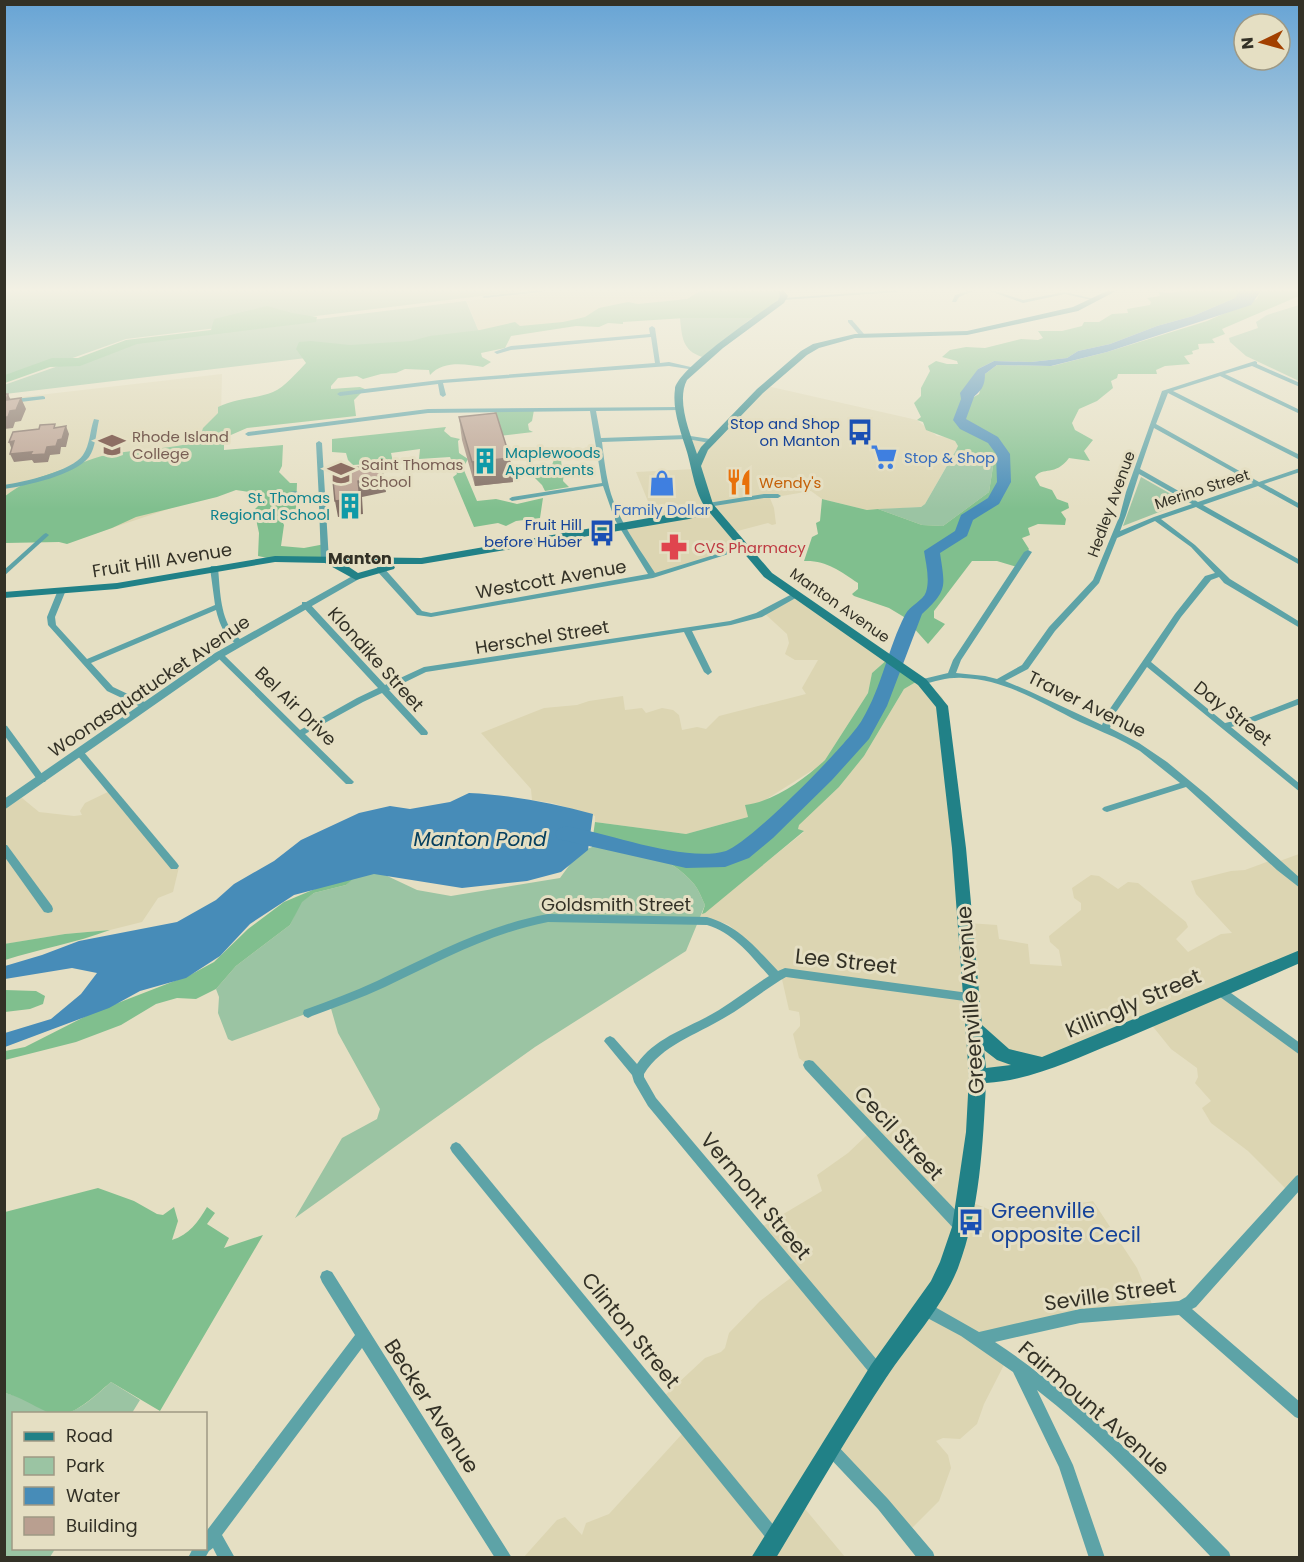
<svg xmlns="http://www.w3.org/2000/svg" width="1304" height="1562" font-family="Poppins,sans-serif">
<rect width="100%" height="100%" fill="#e5dfc3"/>
<g fill="#dcd5b2">
<path d="M559,291H699L676,313L481,337L467,301Z"/>
<path d="M222,374L219,492L94,534L5,543L4,399Z"/>
<path d="M767,386L917,420L937,436L948,437L955,441L958,446L925,504L921,507L867,510L822,499L811,491L770,498L774,508L776,524L772,525L768,523L730,533L742,548L652,575L621,528L656,521L636,472L695,469L688,438L712,440Z"/>
<path d="M795,595L889,659L872,673L868,693L825,760L816,768L759,804L746,805L748,817L686,834L595,822V816L552,803L532,800L531,789L481,733L544,708L577,705L589,701L623,696L625,710L642,708L646,713L662,708L673,710L679,715L682,730L697,727L706,729L719,716L806,694L802,688L818,660H795L785,654L789,643L787,634L764,613Z"/>
<path d="M921,679L942,697L947,711L968,923L997,925L999,939L1028,944L1030,964L1062,966L1059,950L1050,942L1049,936L1081,910V903L1074,898L1072,888L1091,875L1099,876L1118,889L1128,882L1138,883L1186,922L1188,927L1176,939L1188,952L1221,934L1232,933L1196,894L1191,881L1231,871L1245,870L1272,860L1277,862L1299,854V955L1225,988L1299,1051L1300,1179L1287,1190L1248,1151L1211,1123L1202,1108L1211,1101L1195,1083L1198,1077L1197,1068L1171,1049L1150,1023L988,1082L985,1084L971,1202L1005,1216L1093,1201L1137,1268L1154,1309L987,1337L1006,1361L984,1404L977,1424L960,1439L943,1438L936,1441L948,1455L951,1468L939,1501L907,1533L828,1449L796,1498L845,1557L523,1558L557,1520L565,1517L582,1535L586,1523L609,1514L682,1434L661,1399L705,1358L721,1352L725,1348L729,1333L760,1301L796,1274L760,1228L822,1191L817,1175L848,1153L868,1134L810,1067L799,1058L793,1034L800,1026V1018L799,1012L789,1010L781,975L729,925L721,922L699,920L701,914L804,832L798,829V825L839,787L864,756L904,689Z"/>
<path d="M114,789L179,867L173,892L158,898L142,922L110,930L65,934L5,944L4,859L8,858L5,846V807L22,798L39,812L74,816L82,815L80,811L85,803Z"/>
</g>
<g fill="#9bc4a3">
<path d="M4,291H522L126,339L5,382Z"/>
<path d="M466,301L481,337L5,394L4,385L124,343Z"/>
<path d="M1299,305V381L1246,356L1230,342L1229,338L1258,328L1256,322L1267,315Z"/>
<path d="M680,318H752L702,357C682,350 682,337 680,318Z"/>
<path d="M956,450L987,455L994,460L989,492L943,526L922,525L878,509L921,507L925,504Z"/>
<path d="M1141,477L1185,502L1123,526Z"/>
<path d="M592,843C629,844 670,855 694,884C699,890 702,899 705,905L686,951L535,1047L295,1218L342,1138L377,1119L380,1109L338,1033L330,1005L232,1041L228,1039L218,1013L219,997L216,989L236,966L290,925L301,902L314,893L346,885L356,874H383L417,890L451,896L560,878L579,852L592,847Z"/>
<path d="M111,1382L140,1400L132,1413L63,1414C82,1410 97,1394 111,1382Z"/>
<path d="M5,1393L20,1397L50,1413L14,1414V1548L55,1549L50,1557L5,1558Z"/>
</g>
<g fill="#80bf8e">
<path d="M700,291H781L784,294L758,318H685L623,322V324L608,323L599,327L576,326L511,336L505,348L481,353L482,357L491,362L483,367C466,364 443,360 430,375L429,370L405,369L396,373L381,374L363,379L357,376L338,378L331,386V389L360,387L365,389L354,400L356,416L247,428L224,438V450L283,445L282,466L279,472L290,483H297L296,510L285,515L282,521L284,525L281,546L304,548L325,544L326,559H272L258,556L259,533L254,510L265,499L263,494L236,490L217,497L136,517L112,528L67,544L59,542L5,543L4,497C21,483 38,478 58,471C78,465 95,456 116,453C144,449 172,449 199,441L203,428L218,413V407C236,398 255,399 273,392C285,387 297,372 306,363L296,349L299,342L311,341L350,345L411,341L430,336L480,330L515,322L520,326L563,322L585,317L599,308L628,302L638,304L687,299Z"/>
<path d="M1158,291L1167,293L1182,291H1239L1235,298L1193,316L1157,326L1110,344L1078,351L1067,358L1031,362L994,361L978,369L967,401L979,394L985,374L997,365L1052,366L1107,352L1207,321L1257,299L1261,291H1299V296L1222,329L1225,334L1212,339L1215,343L1198,344L1199,349L1192,351L1193,354L1184,356L1190,364L1165,366L1156,370L1157,374H1118L1117,378L1111,381L1113,388L1097,401L1079,409L1072,423L1075,430L1093,440L1084,451L1090,461L1069,458C1055,477 1043,466 1035,477L1040,486L1052,490L1057,499L1068,503L1069,508L1061,512L1066,519L1065,525L1038,524L1028,528L1030,535L1022,538L1029,549L1017,567L997,561H972L934,611V618L945,624L928,644L904,617L889,608L854,596L852,594L858,589V583C840,571 826,560 804,561L812,537L818,534L816,523L820,521L822,499L867,510L878,509L922,525L943,526L989,492L994,460L987,455L956,450L958,446L955,441L926,430L923,422L917,420L921,417L914,403L921,396V388L930,371L928,366L936,361L947,364H958L957,361L942,357L950,350L966,347L985,348L1021,339L1038,340L1043,338L1038,331H1062L1082,326L1084,322H1099L1112,314L1128,313L1127,309L1150,305L1151,302L1147,298L1160,296Z"/>
<path d="M267,306L292,313L317,317L316,322L137,344L80,366L50,367L5,383V375L52,358H78L126,340L211,330L214,319Z"/>
<path d="M495,410H534L532,421L528,424L529,430L533,432L490,437Z"/>
<path d="M446,427L444,431L451,437L460,439L458,441L459,453L468,459L463,468L477,501L496,499L517,504L543,498L540,518L516,521L506,526L498,523L474,527L453,477L457,474L450,457L419,459L420,449L391,453L393,462L353,465L348,460L346,453L332,452V439Z"/>
<path d="M555,457L561,459L562,470L564,472L563,481L569,487L545,491L542,485L530,473L552,465Z"/>
<path d="M888,659L921,679L904,689L864,756L839,787L799,825L798,829L804,831L705,913L702,914L705,905C702,899 699,890 694,884C670,855 629,844 592,843L595,822L686,834L748,817L745,805C773,802 805,779 825,760L868,693L872,673Z"/>
<path d="M341,878H354L346,885L314,893L302,902L290,925L236,966L216,989L196,999L177,998L156,1004L121,1025L76,1042L5,1060V1051L25,1047L92,1013L190,975L214,962L248,929L284,902Z"/>
<path d="M110,930C75,943 40,949 5,960L4,944L65,934Z"/>
<path d="M5,990L36,991L45,996L43,1004L30,1009L5,1012Z"/>
<path d="M98,1188L134,1201L157,1214L163,1215L174,1207L178,1221L172,1240C189,1235 198,1222 207,1207L215,1213L207,1224L229,1238L224,1248L263,1235L160,1411L111,1382C95,1395 70,1423 47,1412C32,1405 21,1397 5,1393V1212Z"/>
</g>
<g fill="#478cb8">
<path d="M1239,291H1261L1251,305L1107,352L1051,366L997,365L985,374C985,396 971,393 963,410L960,393L978,369L994,361L1031,362L1067,358L1078,351L1110,344L1157,326L1193,316L1235,298Z"/>
<path d="M469,793C511,795 552,803 593,814L588,850L561,872L527,881L462,888L374,874L294,895L250,924L220,956L186,978L140,991L109,1008L5,1047V1033L51,1019L81,994L97,973L72,968L5,979V966L42,955L79,941L177,922L216,900L234,884L274,861L301,840L359,813L390,806L410,809L450,802Z"/>
</g>
<g fill="none" stroke-linecap="round" stroke-linejoin="round">
<path fill="#478cb8" fill-rule="evenodd" d="M972,382L978,386L966,419L998,437L1010,454L1011,482L999,504L973,520L967,536L940,553C945,587 948,590 922,614L887,706L869,739L832,780L773,838L749,858L725,867L686,868L558,839L555,834L558,829L565,826C609,833 685,863 726,851C750,843 848,744 862,720C882,687 888,648 905,615C910,605 923,601 926,592C930,579 926,564 924,551L955,531L961,515L988,498L997,482L996,454L988,443L960,429L953,420L966,386Z"/>
<g fill="#5da3a7" fill-rule="evenodd">
<path d="M532,291H543L541,292L484,298L482,297L484,296Z"/>
<path d="M883,291H899L897,292L783,300L781,299L783,298Z"/>
<path d="M968,291H973L959,297L956,302H952L955,295Z"/>
<path d="M990,291H995L1023,300L1065,292L1098,300L1096,301L1065,294L1023,303Z"/>
<path d="M848,320H852L864,334V336H860L848,322Z"/>
<path d="M652,326L655,328L660,363L669,362L695,368V370L669,366L443,383L446,395L443,397L440,395L438,384L340,396L337,394L340,392L440,380L655,363L651,337L511,350L497,354L494,352L511,346L650,334L649,328Z"/>
<path d="M1255,361L1257,362V364L1300,383V387L1252,366L1225,374L1300,410V414L1220,376L1173,391L1300,455V460L1168,393L1156,424L1259,482L1300,468V472L1264,484L1300,504V509L1258,486L1203,505L1300,560V565L1196,507L1161,519L1195,545L1230,579L1300,622V628L1224,583L1219,577L1211,580L1181,617L1151,662L1225,723L1251,717L1300,698V704L1256,721L1231,727L1300,784V792L1147,667L1114,715L1110,728L1139,743L1167,762L1207,795L1300,878V888L1277,870L1186,787L1107,812L1104,811L1102,809L1104,807L1180,783L1140,751L1126,743C1111,735 1095,729 1080,722C1043,704 1005,679 963,678C949,677 936,681 922,685L918,682L919,680L948,673L953,660L1024,552L1028,550L1032,552L961,660L956,673L985,676L997,679L1022,665L1049,627L1093,580L1120,515L1126,492L1162,391ZM1154,428L1253,483L1198,502L1140,469ZM1139,474L1192,504L1154,517L1120,531L1126,515ZM1155,521L1191,547L1215,573L1205,576L1175,614L1107,713L1102,725L1029,691L1005,681L1028,669L1055,631L1099,583L1117,538Z"/>
<path d="M43,396L45,397V399L4,404V400Z"/>
<path d="M680,407L683,409L682,410L596,411L601,438L687,435L690,437L687,439L602,442C604,459 606,477 611,494C620,523 639,548 655,573L740,547H744V549L653,578L431,617L417,615L377,571V567H383L422,611L431,613L648,574L615,520L603,486L512,501L509,499L512,497L602,483L590,411L428,413L248,436L245,434L248,432L428,409Z"/>
<path d="M94,419L99,420C96,432 96,447 89,457C75,475 26,486 4,489V485C24,482 72,471 83,455C90,445 90,430 94,419Z"/>
<path d="M319,441L322,443L329,561L325,563L321,561L319,505L290,492L295,491L319,500L316,443Z"/>
<path d="M764,494H778L781,496L778,498H764L708,507L705,505L708,503Z"/>
<path d="M46,533L49,535L48,536L4,576V570L44,534Z"/>
<path d="M211,566H217L218,568C220,588 220,614 232,631C235,635 239,638 243,642L242,644C226,644 219,622 216,610L91,663L113,687L149,704L150,706L149,708H143L107,691L48,625L47,617L58,590L62,588H65L66,590L55,617L56,625L87,659L215,605L210,568Z"/>
<path d="M794,593H800L801,595L762,617L731,625L692,631L712,672L708,675L704,672L684,632L426,672L389,690L427,731L428,733L427,735H421L382,693L363,702L305,734L352,780L354,782L352,784H346L215,655L216,653H222L300,730L357,698L378,688L302,606V602H308L385,685L424,667L730,621L756,613Z"/>
<path d="M4,725L7,726L45,778L46,780L45,782H39L4,735Z"/>
<path d="M80,750L83,751L177,863L179,866L177,869H171L77,755L76,753L77,751Z"/>
<path d="M4,845H7L52,906L53,909L52,912L48,913L44,912L4,856Z"/>
<path d="M548,914L707,917C740,927 755,947 778,971L785,968L976,994L977,997L976,1000L972,1002L786,977C765,989 745,1006 724,1018C696,1035 662,1045 644,1074V1077L656,1098L883,1367L885,1372L883,1377L878,1379L873,1377L648,1106L634,1082L632,1075L604,1041L606,1038L610,1036L614,1038L637,1064C656,1036 692,1027 719,1010C736,999 752,987 769,976C751,956 734,933 707,925L548,922C487,934 440,961 385,987C361,998 336,1007 312,1016L308,1018L304,1016L303,1013L304,1010C329,1001 353,992 377,981C435,954 484,926 548,914Z"/>
<path d="M1220,986L1224,988L1300,1043V1055L1216,994L1215,991L1216,988Z"/>
<path d="M809,1060L813,1061L965,1220L966,1225L965,1230L960,1231L955,1230L805,1069L803,1065L805,1061Z"/>
<path d="M456,1142L460,1144L780,1533L783,1538L780,1543L775,1546L770,1543L452,1152L450,1148L452,1144Z"/>
<path d="M1300,1174V1190L1196,1307L1192,1309L1300,1402V1419L1295,1417L1179,1315L1080,1323L995,1342C1083,1400 1156,1478 1229,1552L1231,1558H1212C1156,1500 1101,1439 1037,1390L1073,1465L1105,1558H1089L1059,1467L1013,1372L961,1336L918,1313L916,1308L918,1303L923,1301L928,1303L979,1332L1080,1309L1179,1301L1186,1297L1296,1176Z"/>
<path d="M327,1270L332,1272L512,1558H495L362,1348L222,1535L235,1558H218L213,1548L209,1551L205,1558H188L193,1548H206V1532L208,1529L355,1335L322,1282L320,1277L322,1272Z"/>
<path d="M830,1441L835,1443L888,1499L933,1552L935,1558H917L878,1509L825,1453L823,1448L825,1443Z"/>
</g>
<g fill="#5da3a7" fill-rule="evenodd">
<path d="M684,435L710,439L714,441L710,443L687,439H684Z"/>
<path d="M356,574L361,577L359,579L223,657L4,810V799L215,653Z"/>
</g>
<path fill="#218187" fill-rule="evenodd" d="M778,291H784L788,296L784,303L723,348L687,380C676,401 690,433 697,454L701,447L757,389L801,351L813,344L855,334L967,331L1073,307L1107,291H1116L1078,311L967,335L855,338L819,348L807,355L763,393L708,450L701,466L713,504L772,573L926,679L948,706L966,848L982,1025L1009,1049L1042,1057L1300,950V963C1239,990 1178,1016 1117,1042C1074,1059 1033,1080 986,1083C983,1144 980,1210 958,1268C942,1308 910,1342 886,1378C847,1437 812,1498 776,1558H751L871,1365L931,1281L940,1262L952,1227L966,1132L969,1076L952,848L936,707L918,685L764,577L710,513L689,519L422,564H390L395,567L394,569L356,580L325,563L275,562L117,589L4,598V592L117,583L275,556L421,558L706,508C695,494 692,469 687,452C681,432 672,410 675,389C677,369 759,314 778,300L780,296ZM343,563L390,564L358,573ZM984,1050L997,1060L1011,1065L986,1068Z"/>
</g>
<path fill="#9f897c" d="M459,417L510,458L513,482L475,486L462,440Z"/>
<g fill="#826f65">
<path d="M8,394L13,405L21,398L26,409L21,421L15,422L13,428L4,429V417L10,411L6,400Z"/>
<path d="M66,426L69,434L66,447H61L60,454L50,455L48,462L34,463L32,460L14,462L10,454L47,447L58,440Z"/>
<path d="M14,441L12,450L9,442Z"/>
<path d="M510,458L513,482L475,486L472,462Z"/>
<path d="M381,465L386,492L362,497L363,514L338,517L335,501L358,481Z"/>
</g>
<g fill="#b99f90" stroke="#826f65" stroke-width="1.5">
<path d="M4,394H8L6,400L21,398L16,410L10,411L8,417H4Z"/>
<path d="M496,413L510,458L472,462L459,417Z"/>
<path d="M55,424L54,428L66,426L62,439L58,440L56,446L47,447L45,454L30,455L32,452L10,454L14,441L9,442L13,432L39,429L40,425Z"/>
<path d="M381,465L383,476L358,481L360,498L335,501L332,470Z"/>
</g>
<linearGradient id="sky" x2="0" y2="1"><stop stop-color="#67a4d5"/><stop offset="0.57" stop-color="#f3f1e4"/><stop offset="1" stop-color="#f3f1e4" stop-opacity="0"/></linearGradient>
<rect width="1304" height="509" fill="url(#sky)"/>
<defs>
<g id="bus-bare" transform="scale(2.07)"><path d="M-5-6H5V4H4V6H2V4H-2V6H-4V4H-5ZM-3.5-4V0h7V-4ZM-3.5 1.2v1.5H-2V1.2ZM2 1.2v1.5H3.5V1.2Z" fill="#1a4fb4" stroke="#e5dfc3" stroke-width="2.5" paint-order="stroke"/></g>
<g id="university-bare" transform="scale(2.07)"><path d="M0-5L7-2L0 1L-7-2ZM-4 1L0 2.5L4 1V4Q0 6-4 4Z" fill="#8d6e63" stroke="#e5dfc3" stroke-width="2.5" paint-order="stroke"/></g>
<g id="supermarket-bare" transform="scale(2.07)"><path d="M-6-5.5h2.5l.6 2H6L4.5 2H-2.5L-4.4-4H-6ZM-1.5 3.2a1.3 1.3 0 1 0 .1 0ZM3 3.2a1.3 1.3 0 1 0 .1 0Z" fill="#3f7fe0" stroke="#e5dfc3" stroke-width="2.5" paint-order="stroke"/></g>
<g id="building-bare" transform="scale(2.07)"><path d="M-4-6H4V6H1V3H-1V6H-4ZM-2.5-4.3h1.7v1.8h-1.7ZM.8-4.3h1.7v1.8H.8ZM-2.5-1h1.7V.8h-1.7ZM.8-1h1.7V.8H.8Z" fill="#0f9aa8" stroke="#e5dfc3" stroke-width="2.5" paint-order="stroke"/></g>
<g id="school-bare" transform="scale(2.07)"><path d="M0-5L7-2L0 1L-7-2ZM-4 1L0 2.5L4 1V4Q0 6-4 4Z" fill="#8d6e63" stroke="#e5dfc3" stroke-width="2.5" paint-order="stroke"/></g>
<g id="restaurant-bare" transform="scale(2.07)"><path d="M-5-6h1v4h1v-4h1v4h1v-4h1v5L-1.5 .5V6h-2V.5L-5-1ZM5-6V6H3V1.5H1.5Q1.5-4 5-6Z" fill="#e8710a" stroke="#e5dfc3" stroke-width="2.5" paint-order="stroke"/></g>
<g id="shop-bare" transform="scale(2.07)"><path d="M-5-2.5h2.3a2.7 3.5 0 0 1 5.4 0H5L5.5 6h-11ZM-1.5-2.5h3a1.5 2.3 0 0 0-3 0Z" fill="#3f7fe0" stroke="#e5dfc3" stroke-width="2.5" paint-order="stroke"/></g>
<g id="pharmacy-bare" transform="scale(2.07)"><path d="M-2-6h4v4h4v4h-4v4h-4v-4h-4v-4h4Z" fill="#e0444e" stroke="#e5dfc3" stroke-width="2.5" paint-order="stroke"/></g>
</defs>
<g fill-rule="evenodd">
<use href="#bus-bare" x="860" y="432"/>
<use href="#university-bare" x="112" y="445"/>
<use href="#supermarket-bare" x="884" y="457"/>
<use href="#building-bare" x="485" y="461"/>
<use href="#school-bare" x="341" y="473"/>
<use href="#restaurant-bare" x="739" y="482"/>
<use href="#shop-bare" x="662" y="483"/>
<use href="#building-bare" x="350" y="506"/>
<use href="#bus-bare" x="602" y="533"/>
<use href="#pharmacy-bare" x="674" y="547"/>
<use href="#bus-bare" x="971" y="1222"/>
</g>
<g text-anchor="middle" dominant-baseline="central" stroke-width="6" stroke-linejoin="round" paint-order="stroke">
<g font-size="15" fill="#164399" stroke="#e5dfc3" text-anchor="end">
<text x="840" y="423">Stop and Shop<tspan x="840" dy="17">on Manton</tspan></text>
<text x="582" y="524">Fruit Hill<tspan x="582" dy="17">before Huber</tspan></text>
</g>
<g font-size="15" fill="#785e54" stroke="#e5dfc3" text-anchor="start">
<text x="132" y="436">Rhode Island<tspan x="132" dy="17">College</tspan></text>
<text x="361" y="464">Saint Thomas<tspan x="361" dy="17">School</tspan></text>
</g>
<g font-size="15" fill="#0d838f" stroke="#e5dfc3" text-anchor="start">
<text x="505" y="452">Maplewoods<tspan x="505" dy="17">Apartments</tspan></text>
<text x="330" y="497" text-anchor="end">St. Thomas<tspan x="330" dy="17">Regional School</tspan></text>
</g>
<g font-size="15" fill="#366cbe" stroke="#e5dfc3" text-anchor="start">
<text x="904" y="457">Stop &amp; Shop</text>
<text x="662" y="509" text-anchor="middle">Family Dollar</text>
</g>
<g font-size="15" fill="#c56008" stroke="#e5dfc3" text-anchor="start">
<text x="759" y="482">Wendy's</text>
</g>
<g font-size="15" fill="#333126" stroke="#e5dfc3">
<text transform="translate(1202 489) rotate(-18)">Merino Street</text>
<text transform="translate(1111 504) rotate(-70)">Hedley Avenue</text>
<text transform="translate(840 605) rotate(35)">Manton Avenue</text>
</g>
<g font-size="15" fill="#be3a42" stroke="#e5dfc3" text-anchor="start">
<text x="694" y="547">CVS Pharmacy</text>
</g>
<g font-size="16" font-weight="bold" fill="#333126" stroke="#e5dfc3">
<text x="360" y="558">Manton</text>
</g>
<g font-size="18" fill="#333126" stroke="#e5dfc3">
<text transform="translate(162 560) rotate(-9)">Fruit Hill Avenue</text>
<text transform="translate(551 579) rotate(-10)">Westcott Avenue</text>
<text transform="translate(542 637) rotate(-9)">Herschel Street</text>
<text transform="translate(376 659) rotate(48)">Klondike Street</text>
<text transform="translate(149 686) rotate(-34)">Woonasquatucket Avenue</text>
<text transform="translate(1087 704) rotate(26)">Traver Avenue</text>
<text transform="translate(296 706) rotate(44)">Bel Air Drive</text>
<text transform="translate(1233 713) rotate(38)">Day Street</text>
<text x="616" y="904">Goldsmith Street</text>
</g>
<g font-size="20" font-style="italic" fill="#07405f" stroke="#e5dfc3">
<text x="480" y="839">Manton Pond</text>
</g>
<g font-size="21" fill="#333126" stroke="#e5dfc3">
<text transform="translate(846 961) rotate(6)">Lee Street</text>
<text transform="translate(970 1000) rotate(-94)">Greenville Avenue</text>
<text transform="translate(1133 1003) rotate(-23)">Killingly Street</text>
<text transform="translate(899 1133) rotate(47)">Cecil Street</text>
<text transform="translate(756 1196) rotate(50)">Vermont Street</text>
<text transform="translate(1110 1294) rotate(-8)">Seville Street</text>
<text transform="translate(631 1330) rotate(51)">Clinton Street</text>
<text transform="translate(432 1406) rotate(57)">Becker Avenue</text>
<text transform="translate(1094 1408) rotate(41)">Fairmount Avenue</text>
</g>
<g font-size="21" fill="#164399" stroke="#e5dfc3" text-anchor="start">
<text x="991" y="1210">Greenville<tspan x="991" dy="24">opposite Cecil</tspan></text>
</g>
</g>
<rect width="1304" height="1562" fill="none" stroke="#333126" stroke-width="12"/>
<rect x="12" y="1412" width="195" height="138" fill="#e5dfc3" stroke="#9e9984" stroke-width="1.5"/>
<rect x="24" y="1432" width="30" height="9" fill="#218187" stroke="#9e9984" stroke-width="1.5"/>
<text x="66" y="1442" font-size="18" fill="#333126">Road</text>
<rect x="24" y="1457" width="30" height="18" fill="#9bc4a3" stroke="#9e9984" stroke-width="1.5"/>
<text x="66" y="1472" font-size="18" fill="#333126">Park</text>
<rect x="24" y="1487" width="30" height="18" fill="#478cb8" stroke="#9e9984" stroke-width="1.5"/>
<text x="66" y="1502" font-size="18" fill="#333126">Water</text>
<rect x="24" y="1517" width="30" height="18" fill="#b99f90" stroke="#9e9984" stroke-width="1.5"/>
<text x="66" y="1532" font-size="18" fill="#333126">Building</text>
<g transform="translate(1262 42) rotate(265)"><circle r="28" fill="#e5dfc3" stroke="#9e9984" stroke-width="1.5"/>
<path d="M0-4.5L10 22L0 15L-10 22Z" fill="#a24000"/>
<text y="-9" font-size="16" font-weight="bold" text-anchor="middle" fill="#333126">N</text>
</g>
</svg>
